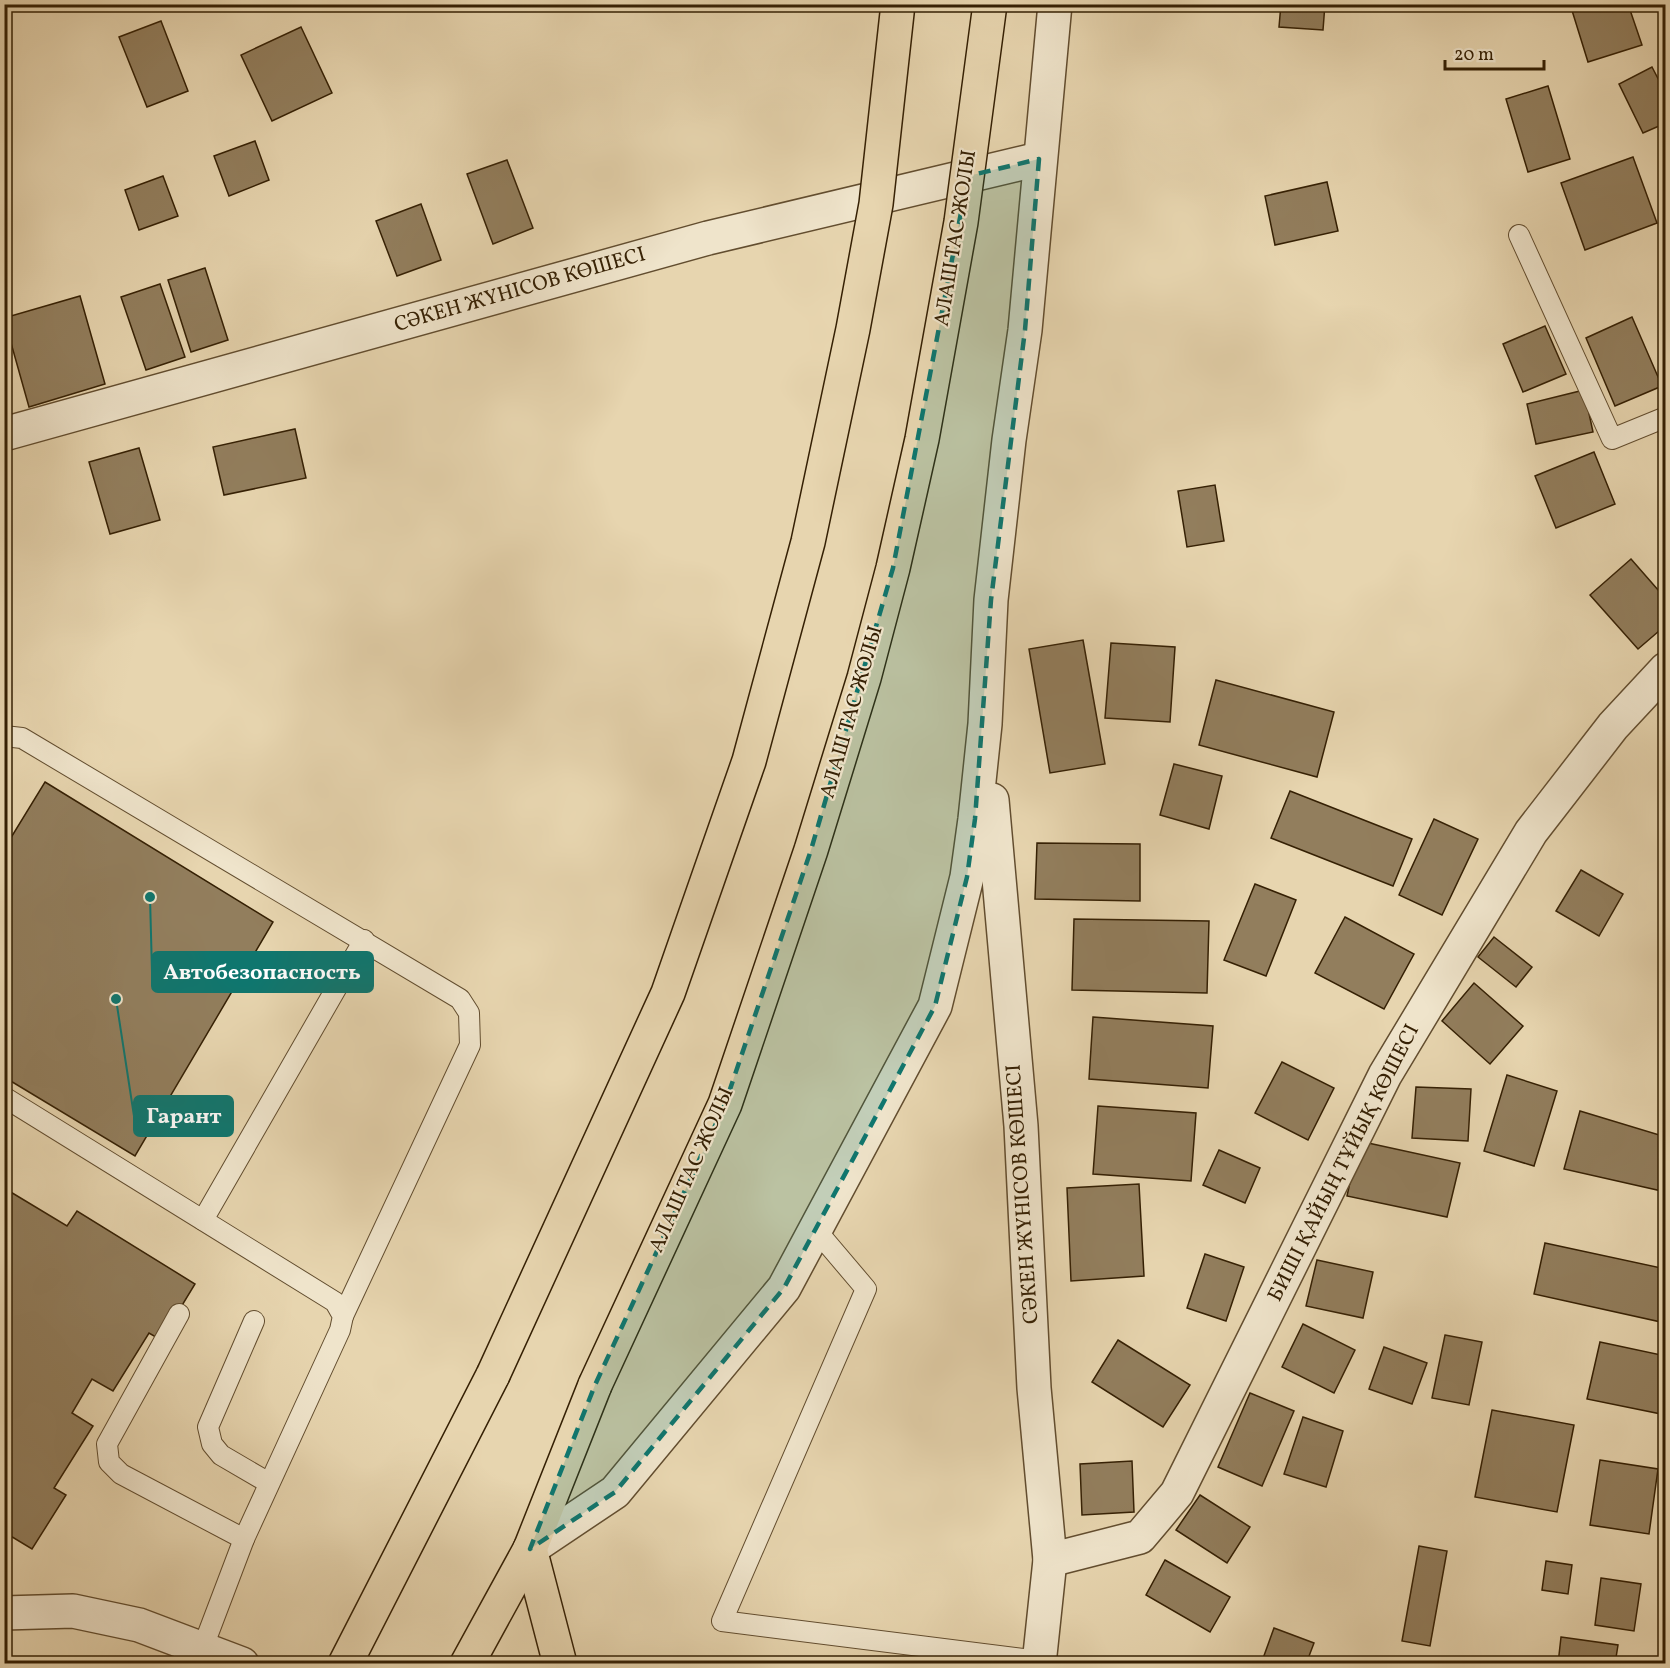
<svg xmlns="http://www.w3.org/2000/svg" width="1670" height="1668" font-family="Vollkorn,serif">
<rect width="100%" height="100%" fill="#e7d5af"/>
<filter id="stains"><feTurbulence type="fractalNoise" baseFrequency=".00333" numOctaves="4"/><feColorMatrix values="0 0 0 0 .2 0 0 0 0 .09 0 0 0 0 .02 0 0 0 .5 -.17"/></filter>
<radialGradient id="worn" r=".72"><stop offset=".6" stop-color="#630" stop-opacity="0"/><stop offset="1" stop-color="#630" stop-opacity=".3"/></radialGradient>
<g fill="#927e5d" stroke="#352004" stroke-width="1.5">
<path d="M1281,4H1325L1323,30L1279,27Z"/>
<path d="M1359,4H1382L1360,10Z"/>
<path d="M1570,4H1628L1642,45L1588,62Z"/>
<path d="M161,21L188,91L147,107L119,37Z"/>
<path d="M301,27L332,93L272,121L241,55Z"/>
<path d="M1652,67L1666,94V123L1643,133L1619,84Z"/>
<path d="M1548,86L1570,159L1528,172L1506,99Z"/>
<path d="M255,141L269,180L229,196L214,156Z"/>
<path d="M1633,157L1657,223L1585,250L1561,183Z"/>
<path d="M507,160L533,228L493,244L467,174Z"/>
<path d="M163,176L178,216L139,230L125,190Z"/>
<path d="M1327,182L1338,231L1275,245L1265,196Z"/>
<path d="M421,204L441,260L397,276L376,221Z"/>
<path d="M205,268L228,340L191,352L168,280Z"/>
<path d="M160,284L185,357L146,370L121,297Z"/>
<path d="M80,296L105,384L29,407L4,318Z"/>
<path d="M1632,317L1662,386L1615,406L1586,338Z"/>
<path d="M1545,326L1566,374L1523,392L1503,344Z"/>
<path d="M1584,390L1593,432L1536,444L1527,404Z"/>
<path d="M295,429L306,478L224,495L213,447Z"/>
<path d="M139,448L160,520L110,534L89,462Z"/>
<path d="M1594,452L1615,504L1556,528L1535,476Z"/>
<path d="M1215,485L1224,541L1187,547L1178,491Z"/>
<path d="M1631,559L1666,599V625L1638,649L1590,595Z"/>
<path d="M1083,640L1105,764L1050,773L1029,649Z"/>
<path d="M1111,643L1175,647L1170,722L1105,718Z"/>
<path d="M1216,680L1334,712L1317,777L1199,745Z"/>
<path d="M1174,764L1222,776L1209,829L1160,815Z"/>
<path d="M45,782L273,922L135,1156L4,1077V849Z"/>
<path d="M1290,791L1412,839L1393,886L1271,838Z"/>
<path d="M1434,819L1478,839L1442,915L1399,895Z"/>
<path d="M1037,843L1140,844V901L1035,899Z"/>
<path d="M1581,870L1623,894L1599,936L1556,911Z"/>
<path d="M1255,884L1296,900L1266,976L1224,960Z"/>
<path d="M1345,917L1414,954L1384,1009L1315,973Z"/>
<path d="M1074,919L1209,921L1207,993L1072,990Z"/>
<path d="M1494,937L1532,967L1516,987L1478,957Z"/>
<path d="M1474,983L1523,1026L1490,1064L1442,1021Z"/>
<path d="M1093,1017L1213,1026L1208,1088L1089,1079Z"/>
<path d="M1282,1062L1334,1088L1308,1140L1255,1113Z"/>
<path d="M1507,1075L1557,1091L1534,1166L1484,1151Z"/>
<path d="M1416,1087L1471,1089L1468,1141L1412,1138Z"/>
<path d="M1098,1106L1196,1113L1191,1181L1093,1174Z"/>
<path d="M1580,1111L1666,1137V1192L1564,1169Z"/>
<path d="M1359,1141L1460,1163L1447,1217L1347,1196Z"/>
<path d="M1219,1150L1260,1168L1245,1203L1203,1185Z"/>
<path d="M1139,1184L1144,1276L1071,1281L1067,1188Z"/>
<path d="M4,1188L67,1226L77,1211L195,1284L161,1340L149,1333L113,1391L92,1379L72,1413L93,1426L54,1488L66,1495L32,1549L4,1532Z"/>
<path d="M1545,1243L1666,1269V1302L1661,1322L1534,1294Z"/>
<path d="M1205,1254L1244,1267L1226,1321L1187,1308Z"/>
<path d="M1317,1260L1373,1272L1363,1318L1306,1306Z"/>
<path d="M1303,1324L1355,1350L1334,1393L1282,1367Z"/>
<path d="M1445,1335L1482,1342L1469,1405L1432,1398Z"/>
<path d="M1118,1340L1190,1385L1163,1427L1092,1382Z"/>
<path d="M1600,1342L1666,1356V1415L1587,1399Z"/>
<path d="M1384,1347L1427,1363L1412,1404L1369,1389Z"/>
<path d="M1250,1393L1294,1411L1262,1486L1218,1467Z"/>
<path d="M1492,1410L1574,1425L1557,1512L1475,1497Z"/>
<path d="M1303,1417L1343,1431L1326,1487L1284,1474Z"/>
<path d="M1600,1460L1658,1469L1649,1534L1590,1525Z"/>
<path d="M1132,1461L1134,1512L1082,1515L1080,1464Z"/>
<path d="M1200,1495L1250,1527L1227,1563L1176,1530Z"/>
<path d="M1419,1546L1447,1551L1430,1646L1402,1641Z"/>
<path d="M1165,1560L1230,1597L1210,1632L1146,1595Z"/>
<path d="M1546,1561L1572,1565L1568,1594L1542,1590Z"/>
<path d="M1601,1578L1641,1584L1634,1631L1595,1625Z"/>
<path d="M1274,1628L1314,1643L1306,1664H1261Z"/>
<path d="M1561,1637L1618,1645L1615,1664H1558Z"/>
</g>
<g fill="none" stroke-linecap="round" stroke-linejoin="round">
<g stroke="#624d2f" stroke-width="22">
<g id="service">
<path d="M1519,235L1612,439L1666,417"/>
<path d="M4,736L22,738L460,999L469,1013L470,1045L343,1316"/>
<path d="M4,1097L335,1302L343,1316L340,1330L244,1539L203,1647"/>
<path d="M203,1220L364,940"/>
<path d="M816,1230L866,1289L722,1621L1039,1661"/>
<path d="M179,1314L107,1444L109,1462L121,1474L244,1539"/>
<path d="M254,1321L208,1427L212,1444L221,1455L269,1483"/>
</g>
</g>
<g stroke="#624d2f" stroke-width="36">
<g id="minor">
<path d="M4,434L708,238L1039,159"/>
<path d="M1050,1560L1140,1537L1177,1493L1385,1075L1531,832L1613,726L1666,669"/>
</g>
</g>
<g stroke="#624d2f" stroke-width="36">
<g id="tertiary">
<path d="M992,800L1021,1126L1034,1388L1050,1560L1039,1664"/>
<path d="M530,1549L615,1492L784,1288L935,1006L967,877L975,819L985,724L991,600L1009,440L1025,330L1055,4"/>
<path d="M4,1613L73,1611L139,1625L242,1664"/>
</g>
</g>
<g stroke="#352004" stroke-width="36">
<g id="primary">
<path d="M530,1549L560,1664"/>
<path d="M345,1664L493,1375"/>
<path d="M467,1664L530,1549L595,1385"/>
</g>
</g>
<use href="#service" stroke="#efe4cb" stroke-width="20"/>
<use href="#minor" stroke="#efe4cb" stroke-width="33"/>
<use href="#tertiary" stroke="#efe4cb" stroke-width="33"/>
<use href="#primary" stroke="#e7d5af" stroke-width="33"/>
<g stroke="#352004" stroke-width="36" stroke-linecap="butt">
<g id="primary-bridge">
<path d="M493,1375L668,993L749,761L808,542L853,329L876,204L898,4"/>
<path d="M595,1385L725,1104L811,850L864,678L893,568L922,439L961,222L990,4"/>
</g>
</g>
<use href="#primary-bridge" stroke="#e7d5af" stroke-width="33"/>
</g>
<path fill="#0f766e" fill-opacity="0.2" stroke="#0f766e" stroke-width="4.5" stroke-dasharray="12 8" stroke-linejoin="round" d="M1039,159L1025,330L991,600L975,819L967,877L935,1006L784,1288L615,1492L530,1549L595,1385L725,1104L811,850L893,568L968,176Z"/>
<g text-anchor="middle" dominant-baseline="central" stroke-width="4.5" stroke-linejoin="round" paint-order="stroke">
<g font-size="21" fill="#352004" stroke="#efe4cb">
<text transform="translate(956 238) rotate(-81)">АЛАШ ТАС ЖОЛЫ</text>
<text transform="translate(520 290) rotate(-16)">СӘКЕН ЖҮНІСОВ КӨШЕСІ</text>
<text transform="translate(852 712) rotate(-74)">АЛАШ ТАС ЖОЛЫ</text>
<text transform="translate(1344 1163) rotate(-63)">БИШІ ҚАЙЫҢ ТҰЙЫҚ КӨШЕСІ</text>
<text transform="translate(692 1170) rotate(-66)">АЛАШ ТАС ЖОЛЫ</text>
<text transform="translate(1023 1194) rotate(-94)">СӘКЕН ЖҮНІСОВ КӨШЕСІ</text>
</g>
</g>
<path fill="none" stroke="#0f766e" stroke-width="2" d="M150 897L152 972M116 999L134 1116"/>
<g fill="#0f766e" stroke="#efe4cb" stroke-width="2">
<circle cx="150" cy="897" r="6"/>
<circle cx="116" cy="999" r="6"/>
</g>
<g fill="#0f766e" stroke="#0f766e" stroke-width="2">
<rect x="152" y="952" width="221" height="40" rx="6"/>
<rect x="134" y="1096" width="99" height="40" rx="6"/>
</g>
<g font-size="22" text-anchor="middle" font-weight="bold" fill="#fff">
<text x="262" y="979">Автобезопасность</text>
<text x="184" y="1123">Гарант</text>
</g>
<rect width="1670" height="1668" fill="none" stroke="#e7d5af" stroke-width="24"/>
<rect x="6" y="6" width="1658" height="1656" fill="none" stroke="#352004" stroke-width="3"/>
<rect x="12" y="12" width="1646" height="1644" fill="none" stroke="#352004" stroke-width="1.5"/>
<path d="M1445 60v9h99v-9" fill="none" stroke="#352004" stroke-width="3"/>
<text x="1454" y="60" font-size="18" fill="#352004" stroke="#efe4cb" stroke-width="4.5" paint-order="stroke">20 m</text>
<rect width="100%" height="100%" filter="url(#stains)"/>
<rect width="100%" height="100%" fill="url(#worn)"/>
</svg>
